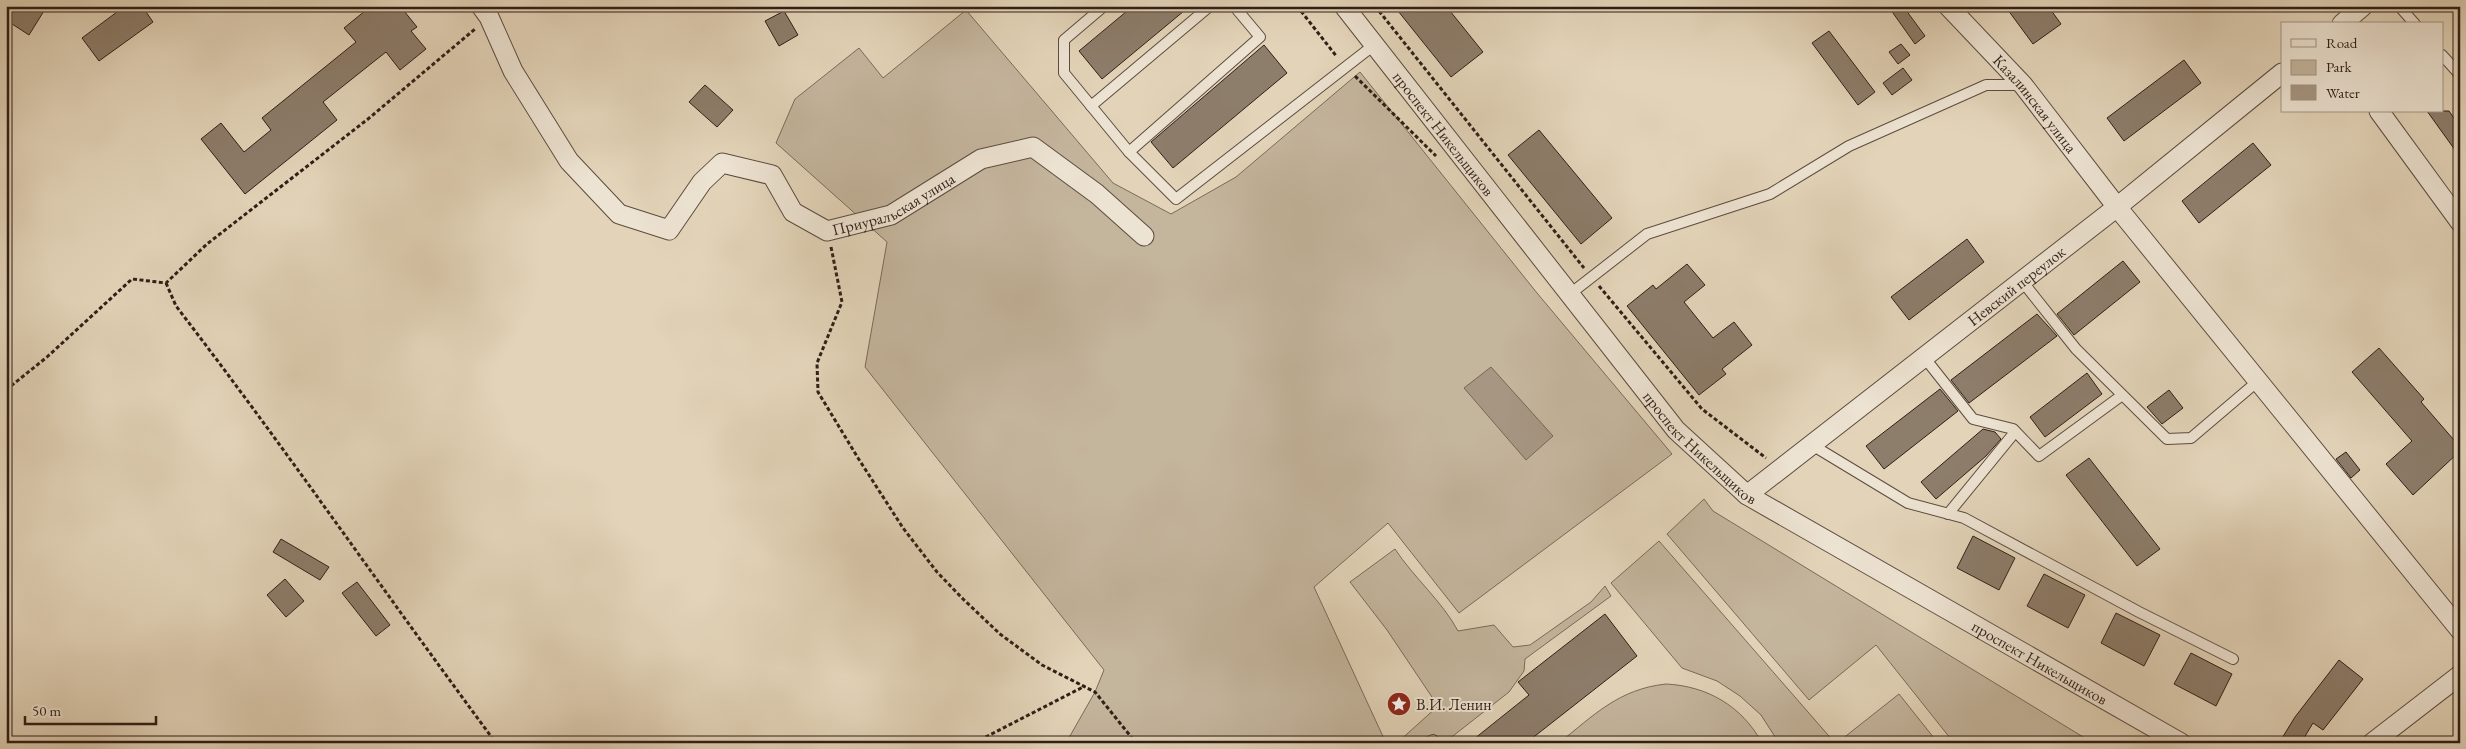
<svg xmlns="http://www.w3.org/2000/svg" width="2466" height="749" font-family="'EB Garamond',serif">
<rect width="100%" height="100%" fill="#e3d4b9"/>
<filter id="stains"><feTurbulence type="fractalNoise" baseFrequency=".004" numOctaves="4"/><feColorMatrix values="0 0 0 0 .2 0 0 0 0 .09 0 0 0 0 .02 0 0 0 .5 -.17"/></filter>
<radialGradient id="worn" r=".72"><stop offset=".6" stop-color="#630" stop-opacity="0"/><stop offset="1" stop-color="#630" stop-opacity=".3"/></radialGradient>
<g fill="#c4b59d" stroke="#7a6a5a">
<path d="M966,10L1113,183L1171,214L1236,177L1360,72L1537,293L1672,454L1459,613L1388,523L1314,587L1386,743H1066L1095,692L1104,670L865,367L887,242L776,143L795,99L859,48L883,78Z"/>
<path d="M1704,499L1713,511L2093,743H1954L1876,645L1809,700L1667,534Z"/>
<path d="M1659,541L1835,743H1779L1761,715L1740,696L1717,681L1682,668L1611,583Z"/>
<path d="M1395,549C1414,578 1442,601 1458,631L1494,625L1513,647L1530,645L1591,602L1605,586L1611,596L1525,659L1524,671L1509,692L1444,743H1397L1438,706L1387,630L1350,582Z"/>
<path d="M1666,684C1707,686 1742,706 1762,743H1559C1594,715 1619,689 1666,684Z"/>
<path d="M1899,694L1938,743H1837Z"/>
</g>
<path fill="#a69682" stroke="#766657" d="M1491,367L1553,436L1526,460L1464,388Z"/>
<g fill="#8d7d6b" stroke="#2f1f17">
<path d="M6,6H47L29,35L6,20Z"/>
<path d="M125,6H142L153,22L99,61L82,38Z"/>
<path d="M371,6H400L417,27L411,31L426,49L400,70L386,52L372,63L323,102L337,120L245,194L201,139L221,123L244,152L271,130L262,118L356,42L344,28Z"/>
<path d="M1133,6H1190L1102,79L1079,51Z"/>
<path d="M1394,6H1446L1483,52L1451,77Z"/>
<path d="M1888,6H1903L1925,36L1915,44Z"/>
<path d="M2005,6H2048L2061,24L2033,44Z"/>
<path d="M784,11L798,35L779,46L765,21Z"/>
<path d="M1829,31L1875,92L1858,105L1812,43Z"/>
<path d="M1901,44L1910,55L1898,64L1889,52Z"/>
<path d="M1264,45L1287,73L1173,168L1151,142Z"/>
<path d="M2184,60L2201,83L2124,141L2107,118Z"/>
<path d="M1903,68L1912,80L1892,95L1883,83Z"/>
<path d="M705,85L733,110L717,127L689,102Z"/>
<path d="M2427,111H2449L2460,127V157Z"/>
<path d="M1539,130L1612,218L1581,244L1508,155Z"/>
<path d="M2253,143L2271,165L2199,223L2182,201Z"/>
<path d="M1967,239L1984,262L1909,320L1891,297Z"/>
<path d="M2123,261L2140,282L2074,335L2057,314Z"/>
<path d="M1687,264L1705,285L1684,302L1713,338L1734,322L1752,345L1722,369L1726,374L1699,395L1627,306L1653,285L1656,289Z"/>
<path d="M2037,314L2057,336L1969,403L1951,380Z"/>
<path d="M2379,348L2424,399L2421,402L2460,447V451L2413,495L2386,464L2412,441L2352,372Z"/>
<path d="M2087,373L2102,394L2045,437L2030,417Z"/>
<path d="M1940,389L1958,411L1884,469L1866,446Z"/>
<path d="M2169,390L2183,408L2162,424L2147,407Z"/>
<path d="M1983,429L1995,432L2001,439L1986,456L1936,499L1921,482Z"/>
<path d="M2346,452L2360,470L2351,478L2336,459Z"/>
<path d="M2089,458L2160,549L2137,566L2066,475Z"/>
<path d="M1973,536L2015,558L1999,590L1957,568Z"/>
<path d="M281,539L329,567L320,580L273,552Z"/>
<path d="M2044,574L2085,595L2068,628L2027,606Z"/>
<path d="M285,579L304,601L286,617L267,595Z"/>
<path d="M357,582L390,625L376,636L342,593Z"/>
<path d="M2116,613L2160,635L2144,666L2101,643Z"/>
<path d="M1605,614L1637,656L1526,743H1469L1529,695L1518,682Z"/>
<path d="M2191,653L2232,674L2216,706L2174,684Z"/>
<path d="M2339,660L2363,679L2323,730L2313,723L2301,743H2279L2295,717Z"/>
</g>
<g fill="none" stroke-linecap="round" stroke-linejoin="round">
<g stroke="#5c4c40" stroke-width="12">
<g id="lane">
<path d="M1104,6L1064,40V73L1129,152L1176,199L1374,45"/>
<path d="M2399,6L2415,24"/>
<path d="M2442,55L2460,75"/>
<path d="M1091,106L1210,6"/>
<path d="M1129,152L1260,37L1234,6"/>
<path d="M2022,281L2076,349L2167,439L2191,438L2258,381"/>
<path d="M1570,294L1647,234L1770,194L1849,146L1986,85H2023"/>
<path d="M1924,357L1973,419L2013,429L2039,456L2121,396"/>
<path d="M1812,445L1908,503L1964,518L2139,612L2233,659"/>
<path d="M1948,514L2015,432"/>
<path d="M1427,743L1433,740"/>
</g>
</g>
<g stroke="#5c4c40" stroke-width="21">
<g id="street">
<path id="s1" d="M481,6L489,17L513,71L569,161L619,214L669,230L702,182L722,163L772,175L793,212L827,231L891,215L981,159L1033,147L1097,194L1144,236"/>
<path id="s2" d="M1344,6L1676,430L1747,495L2181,743"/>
<path id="s3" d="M1948,6L2023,85L2117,207L2460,630"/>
<path d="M2342,24L2363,6"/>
<path d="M2379,111L2460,222"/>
<path id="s4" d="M1747,495L2117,207L2282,73"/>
<path d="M2372,743L2460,675"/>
</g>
</g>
<g stroke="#2f1f17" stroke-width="3" stroke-dasharray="4 2.5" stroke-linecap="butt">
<path d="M1297,6L1337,57"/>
<path d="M1375,6L1584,268"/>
<path d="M1355,76L1436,156"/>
<path d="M831,247L842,302L817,363L818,392L858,458L903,528L937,572L963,599L1000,634L1042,665L1095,692L1136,743"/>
<path d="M166,283L176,306C286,449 388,598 496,743"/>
<path d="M1599,286L1702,409L1766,458"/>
<path d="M6,390L47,357L132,279L166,283L207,244L368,119L475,29"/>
<path d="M974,743L1085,686"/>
</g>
<use href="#lane" stroke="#ede3d2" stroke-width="10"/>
<use href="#street" stroke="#ede3d2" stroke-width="19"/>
</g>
<defs>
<g id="sight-disc" transform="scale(1.25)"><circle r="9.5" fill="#8f2418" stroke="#ede3d2"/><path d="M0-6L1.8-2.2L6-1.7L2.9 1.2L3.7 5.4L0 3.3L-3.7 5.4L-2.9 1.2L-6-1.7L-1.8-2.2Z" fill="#fff"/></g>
</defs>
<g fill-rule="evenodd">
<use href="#sight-disc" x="1399" y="704"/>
</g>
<g text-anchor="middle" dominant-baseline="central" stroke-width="4" stroke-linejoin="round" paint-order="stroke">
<g font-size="16" fill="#2f1f17" stroke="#ede3d2">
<text stroke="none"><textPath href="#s3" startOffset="131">Казалинская улица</textPath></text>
<text stroke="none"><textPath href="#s2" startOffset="162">проспект Никельщиков</textPath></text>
<text stroke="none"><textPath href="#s1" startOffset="595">Приуральская улица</textPath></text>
<text stroke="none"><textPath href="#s4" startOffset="341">Невский переулок</textPath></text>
<text stroke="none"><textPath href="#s2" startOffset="568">проспект Никельщиков</textPath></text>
<text stroke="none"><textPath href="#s2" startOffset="972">проспект Никельщиков</textPath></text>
</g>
<g font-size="16" fill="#2f1f17" stroke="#ede3d2" text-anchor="start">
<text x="1416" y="704">В.И. Ленин</text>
</g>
</g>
<rect width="2466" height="749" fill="none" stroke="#e3d4b9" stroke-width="25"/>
<rect x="8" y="8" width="2451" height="734" fill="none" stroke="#2f1f17" stroke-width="2.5"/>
<rect x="12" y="12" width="2441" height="724" fill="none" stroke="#2f1f17"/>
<rect x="2281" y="22" width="162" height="90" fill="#ede3d2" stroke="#a19587"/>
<rect x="2291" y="39" width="25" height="8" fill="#ede3d2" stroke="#a19587"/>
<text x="2326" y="48" font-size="15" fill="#2f1f17">Road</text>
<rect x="2291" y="60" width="25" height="15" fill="#c4b59d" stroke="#a19587"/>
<text x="2326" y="72" font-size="15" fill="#2f1f17">Park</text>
<rect x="2291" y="85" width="25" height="15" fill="#a69682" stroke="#a19587"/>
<text x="2326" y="98" font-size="15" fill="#2f1f17">Water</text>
<path d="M25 716v8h131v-8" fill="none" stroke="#2f1f17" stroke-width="2.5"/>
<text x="32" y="716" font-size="15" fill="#2f1f17" stroke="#ede3d2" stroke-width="4" paint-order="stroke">50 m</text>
<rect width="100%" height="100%" filter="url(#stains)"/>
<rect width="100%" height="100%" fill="url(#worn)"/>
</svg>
